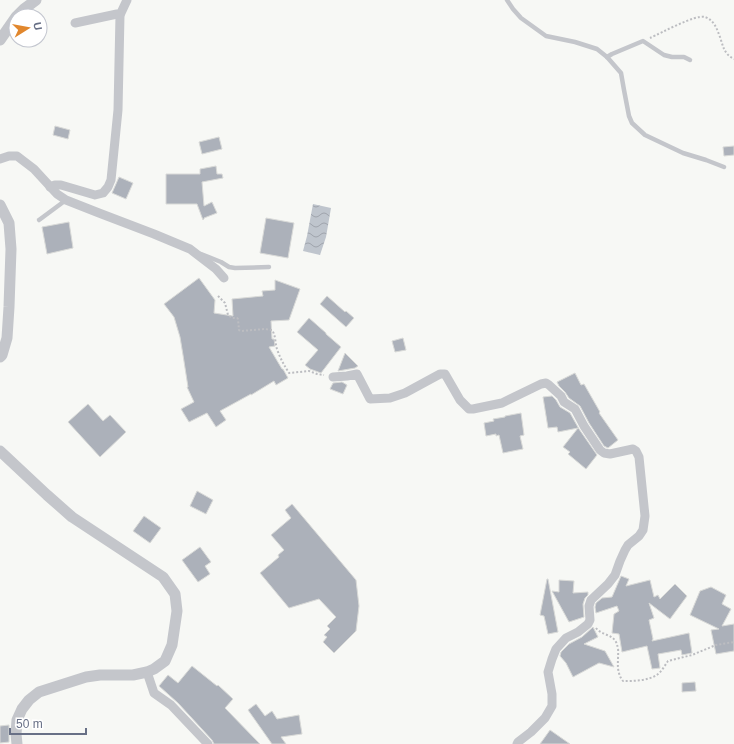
<svg xmlns="http://www.w3.org/2000/svg" width="734" height="744" font-family="Helvetica,sans-serif">
<defs>
<pattern id="water-waves" width="16" height="10" patternUnits="userSpaceOnUse"><rect width="16" height="10" fill="#bfc5cd"/><path d="M0 5q4-4 8 0t8 0" fill="none" stroke="#9fa4ac"/></pattern>
</defs>
<rect width="100%" height="100%" fill="#f7f8f5"/>
<path fill="url(#water-waves)" d="M313,204L331,208L326,237L320,255L303,251L307,236Z"/>
<g fill="#acb1ba" stroke="#d9dad8">
<path d="M55,126L70,130L68,139L53,135Z"/>
<path d="M219,137L222,149L202,154L199,142Z"/>
<path d="M734,146V155L724,156L723,147Z"/>
<path d="M216,166L217,174H222L223,178L202,182L204,206L212,202L217,213L204,218V219L203,220L197,204H166V174H200V169Z"/>
<path d="M119,177L133,183L126,199L112,193Z"/>
<path d="M266,218L294,223L288,258L260,253Z"/>
<path d="M69,222L73,248L47,254L42,227Z"/>
<path d="M199,278L215,300L214,313L233,316L232,299L263,296L262,291L275,290V280L300,289L289,320L271,321L272,339H274L275,346L269,347L282,369H283L288,378L276,385L274,381L251,395V394L220,411L226,420L216,427L207,413L189,422L181,409L194,402L187,387H188L183,355L180,337L174,317L164,304Z"/>
<path d="M327,296L345,312L346,311L354,318L346,327L320,304Z"/>
<path d="M309,318L326,333V334L341,347L321,373L310,369L305,365L318,350L297,332Z"/>
<path d="M403,338L406,350L395,352L392,341Z"/>
<path d="M345,353L358,366L355,368L338,371Z"/>
<path d="M575,373L581,385L584,384L600,412L599,413L618,440L608,448L604,446L589,423L580,406L569,398L565,392L559,386L557,382Z"/>
<path d="M342,382L347,385L343,394L330,389L333,383Z"/>
<path d="M552,396L556,400L560,407L570,413L579,429L597,455L586,469L568,454L570,452L563,447L578,428L558,432L557,427L548,428L543,397Z"/>
<path d="M88,404L103,421L110,415L126,432L100,457L68,422Z"/>
<path d="M521,413L524,435L520,436L523,449L503,453L499,435L496,436V434L486,436L484,423L494,421L493,419L505,417V416Z"/>
<path d="M197,491L213,500L206,514L190,506Z"/>
<path d="M292,504L356,580L359,606L356,631L334,653L323,642L327,637L324,635L330,629L327,626L336,617L319,599L289,608L260,573L279,557L278,555L284,550L271,535L291,518L285,510Z"/>
<path d="M144,516L161,528L150,543L133,531Z"/>
<path d="M200,547L211,562L205,566L210,574L198,582L182,560Z"/>
<path d="M621,576L629,579L626,586L650,580L654,597L658,595L660,599L675,584L687,596L670,619L649,603L654,618L649,620L653,639L652,641L689,633L692,653L682,655L681,650L658,654L660,668L652,669L647,646L622,652L619,634L612,633L614,614L619,611L617,606L596,613L595,607L596,603L602,598L612,597Z"/>
<path d="M547,579H548L558,632L548,634L544,616L540,615Z"/>
<path d="M559,580L574,581L573,593L588,592V595L585,598L583,604L584,617L569,622L552,591L559,592Z"/>
<path d="M711,587L726,595L722,604L731,609L722,626L734,624V651L716,654L711,630L719,629L690,615L700,591Z"/>
<path d="M593,627L598,637L584,644L605,651L614,667L599,663L573,677L566,663L560,656L561,652L569,644L582,637Z"/>
<path d="M192,666L217,686L218,685L233,699L225,708L260,744H214L212,740L178,703L159,686L168,675L178,683Z"/>
<path d="M695,682L696,691L682,692V683Z"/>
<path d="M256,704L265,716L272,711L277,719L299,715L302,734L281,737L286,744H272L248,710Z"/>
<path d="M9,725V742L0,743V726Z"/>
<path d="M550,730L570,744H540Z"/>
</g>
<g fill="none" stroke-linecap="round" stroke-linejoin="round">
<g stroke="#bcbdc1" stroke-width="2" stroke-dasharray="2 2" stroke-linecap="butt">
<path d="M650,38C661,33 696,14 705,17C714,20 717,29 720,37C723,46 724,54 734,59"/>
<path d="M218,296L225,303L228,315L232,318H237L238,319L239,330L241,331L265,329L272,330C276,336 275,343 277,349C280,358 284,365 289,373L309,371L317,374L324,375"/>
<path d="M596,628C601,635 612,634 616,642C617,644 617,645 618,648C619,660 615,671 623,681C634,681 649,681 658,674C662,671 665,665 668,661L692,655L716,645L734,642"/>
</g>
<g stroke="#c4c6cb" stroke-width="4.5">
<path d="M507,0L513,9L521,18L546,36L575,42L597,49L607,57L621,73L624,90L629,116L632,123L645,135L683,153L706,160L724,167"/>
<path d="M607,57L612,54L643,41L664,55L672,57H684L690,60"/>
<path d="M39,220L66,200"/>
<path d="M201,254L221,262L229,267L235,268L269,267"/>
</g>
<g stroke="#c4c6cb" stroke-width="9">
<path d="M75,23L117,14L120,15"/>
<path d="M0,159L9,156H17L34,169L57,194L66,200L99,213L154,234L190,249L216,269L224,278"/>
<path d="M50,187L55,185H61L95,195L103,193L108,187L111,180L118,110L120,15L127,0"/>
<path d="M333,377L347,376L357,374L370,399L390,398L405,393L440,374H445L460,400L469,409H473L502,403L541,384L546,383L549,385L561,396L564,402L575,409L584,426L600,450L604,453L610,454L633,449L636,451L639,457L645,516L643,530L639,536L628,545L625,550L620,561L615,575L608,584L591,600L589,606L590,620L588,624L578,632L566,638L556,649L552,659L548,672L552,694V706L545,718L531,732L518,742L517,744"/>
<path d="M147,672L154,693L171,705L208,744"/>
</g>
<g stroke="#c4c6cb" stroke-width="11">
<path d="M17,16L24,9L36,0"/>
<path d="M0,40L16,17"/>
<path d="M0,205L9,223L11,249L9,307L7,338L2,355L0,357"/>
<path d="M0,451L47,495L72,517L163,577L175,594L177,611L172,645L165,661L154,669L147,672L133,675H100L86,677L39,692L29,700L22,709L17,720L16,734L17,744"/>
</g>
</g>
<g transform="translate(28 28) rotate(79)"><circle r="19" fill="#ffffff" stroke="#c3c6cf"/>
<path d="M0-3L7 15L0 10L-7 15Z" fill="#e1872d"/>
<text y="-6" font-size="11" font-weight="bold" text-anchor="middle" fill="#687086">U</text>
</g>
<path d="M10 728v6h76v-6" fill="none" stroke="#687086" stroke-width="2"/>
<text x="16" y="728" font-size="12" fill="#687086" stroke="#ffffff" stroke-width="3" paint-order="stroke">50 m</text>
</svg>
